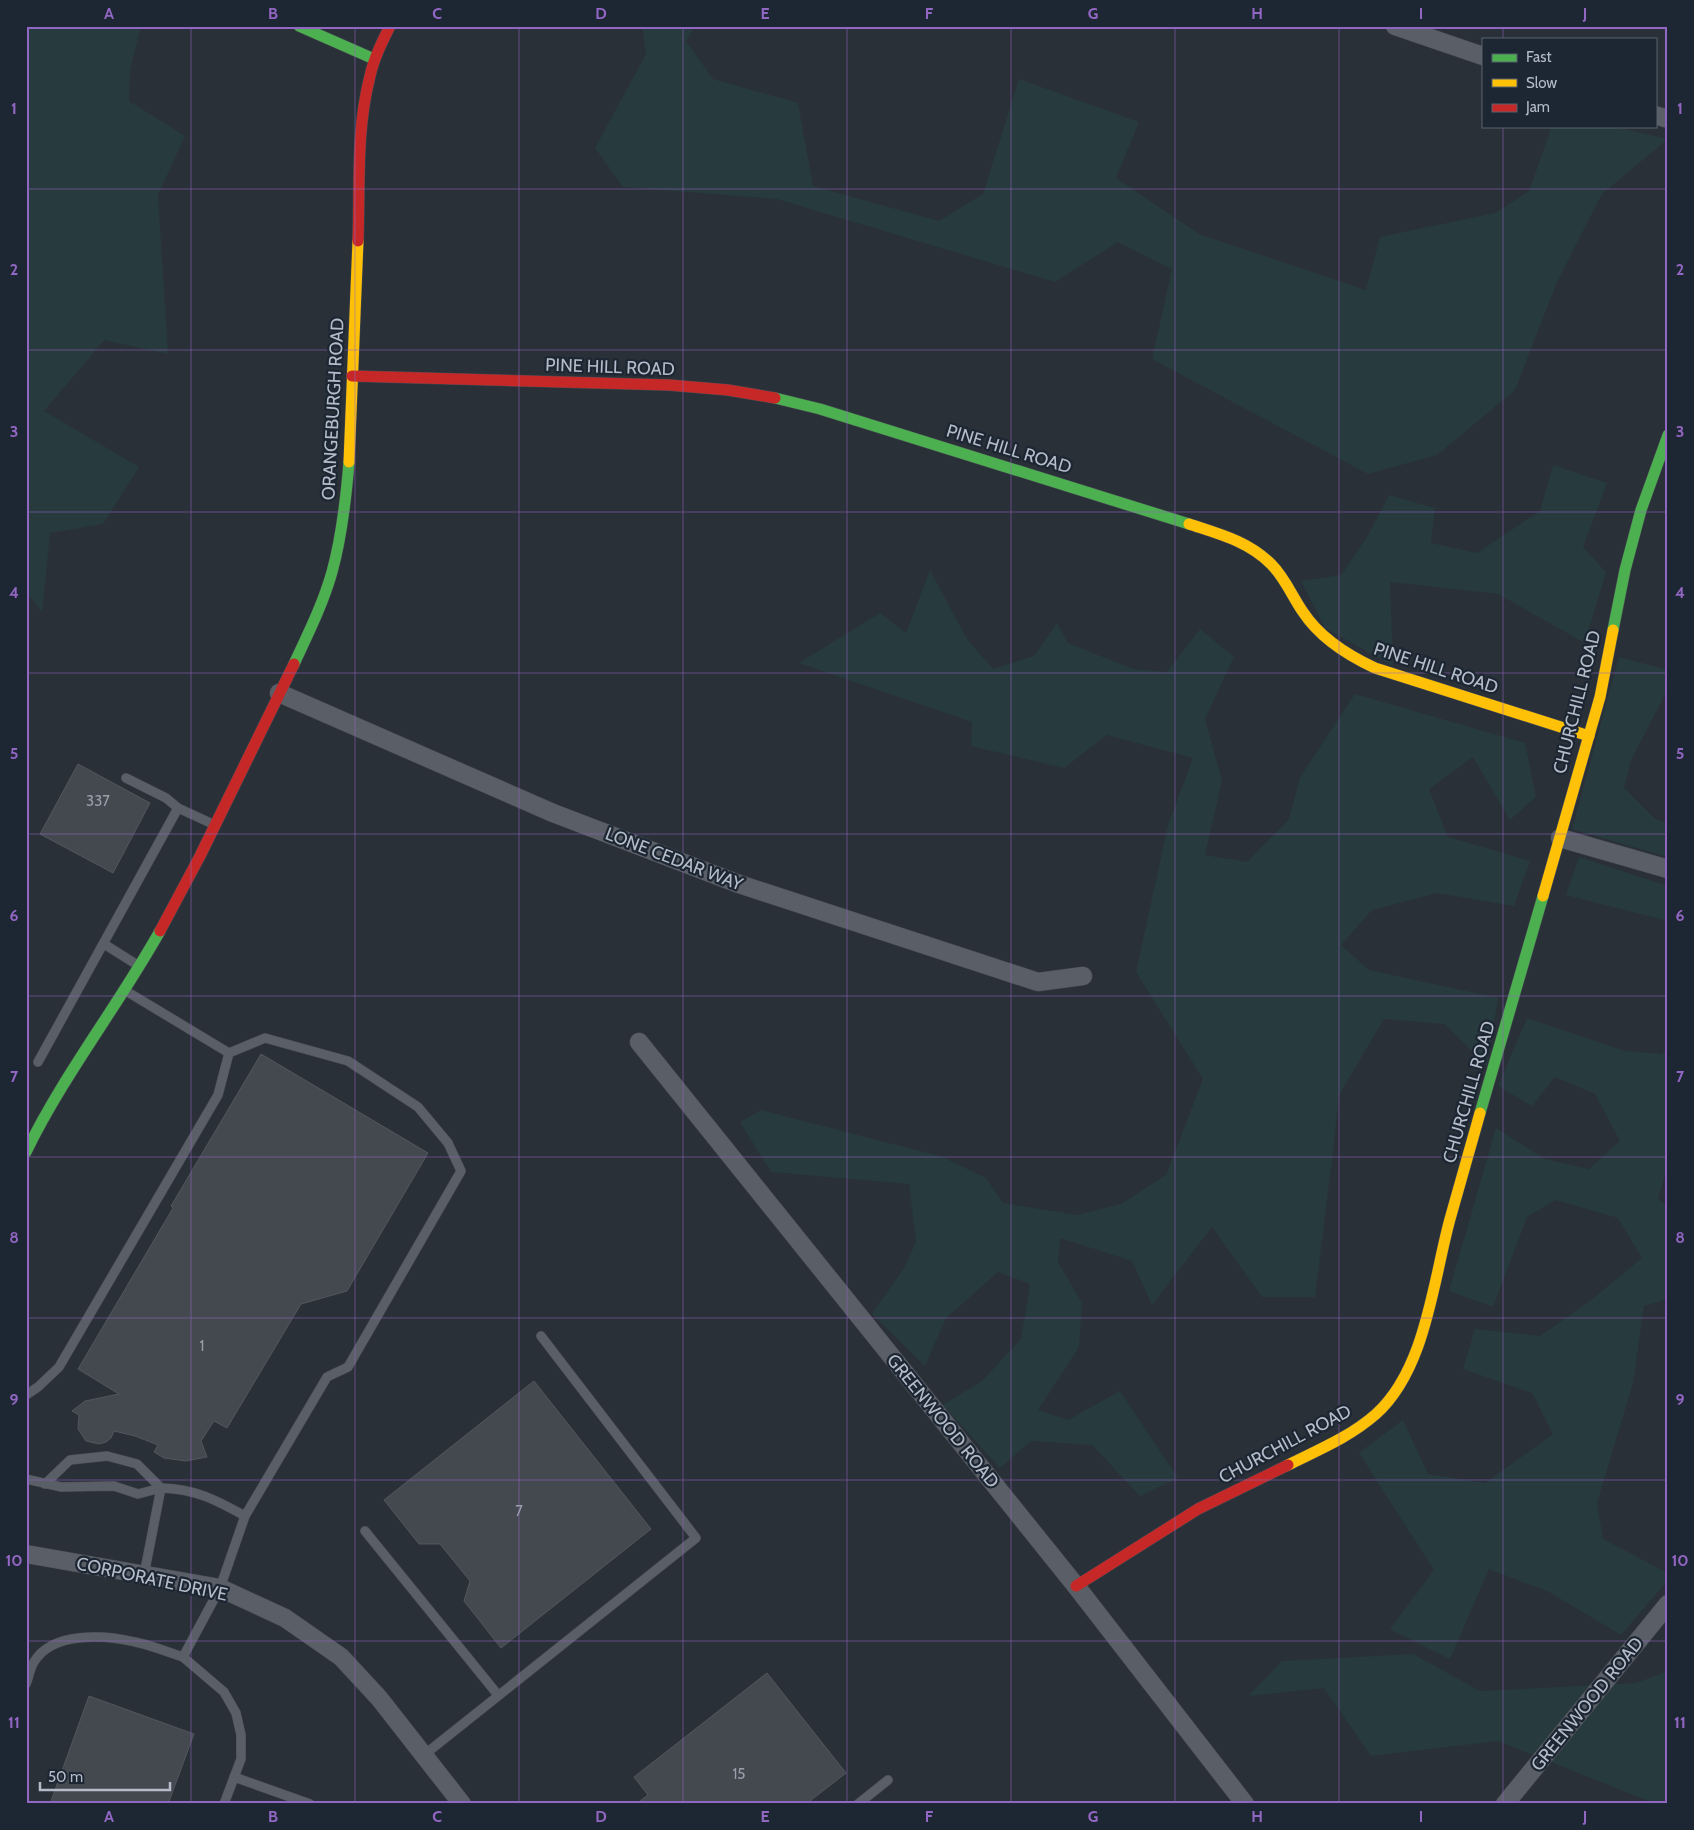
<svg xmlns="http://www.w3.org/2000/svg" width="1694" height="1830" font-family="Cabin,sans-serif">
<rect width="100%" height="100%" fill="#2a3038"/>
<g fill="#273a3e">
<path d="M26,26H141L130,70L129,101L185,136L158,195L168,354L104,340L44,411L139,467L103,524L50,533L42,612L26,592Z"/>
<path d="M642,26H695L686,41L713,79L798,103L813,186L939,221L983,194L1019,79L1139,122L1116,178L1199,234L1366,290L1380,237L1495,213L1529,191L1552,126H1610L1668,139L1602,194L1557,282L1515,390L1437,455L1368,474L1152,359L1172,269L1118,242L1055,282L777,199L623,187L595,148L646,54Z"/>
<path d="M1553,465L1607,483L1583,547L1606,572L1585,643L1498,594L1390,582L1393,666L1325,628L1301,581L1341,575L1367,537L1389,495L1435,508L1431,543L1477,553L1540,511Z"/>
<path d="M930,570L967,639L993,669L1034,656L1057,623L1068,643L1133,669L1167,672L1200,629L1234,657L1205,719L1222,781L1205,855L1247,862L1289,819L1300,777L1355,694L1525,743L1536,797L1510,820L1473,757L1429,789L1448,837L1530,861L1514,906L1437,893L1372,910L1341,945L1369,970L1498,998L1487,1066L1445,1024L1384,1019L1339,1095L1332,1160L1315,1297H1262L1212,1227L1152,1305L1132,1261L1060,1238L1058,1262L1082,1303L1079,1347L1038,1410L1068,1420L1120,1391L1178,1478L1140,1496L1092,1445L1031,1441L1000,1468L943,1405L982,1381L1021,1339L1030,1284L998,1272L946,1318L925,1366L872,1314L904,1268L916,1242L909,1184L771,1172L740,1122L761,1110L943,1157L986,1178L1003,1203L1077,1215L1121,1204L1166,1175L1203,1079L1136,972L1168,825L1193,758L1107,735L1064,768L971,746L972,722L799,663L880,613L906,633Z"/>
<path d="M1619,657L1668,670V693H1666L1631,760L1624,788L1655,819L1668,823V857L1572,829Z"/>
<path d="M1579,857L1668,886V921L1566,895Z"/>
<path d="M1527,1018L1625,1051L1662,1054L1668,1046V1164L1658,1199L1668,1206V1299L1644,1306L1633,1383L1597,1503L1603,1539L1668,1573V1580L1621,1635L1549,1592L1489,1569L1450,1659L1390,1629L1434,1570L1359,1453L1403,1420L1428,1474L1485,1483L1553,1434L1532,1393L1463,1369L1475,1329L1540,1336L1590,1301L1642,1258L1618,1218L1556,1200L1527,1217L1493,1307L1449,1291L1496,1128L1545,1159L1589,1169L1620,1141L1595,1094L1555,1077L1532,1106L1498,1086Z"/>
<path d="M1413,1654L1480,1691L1636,1683L1668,1671V1804H1656L1498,1741L1371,1756L1324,1688L1248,1696L1282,1661Z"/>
</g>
<g fill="#444950" stroke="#52575f">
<path d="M78,764L150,803L113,873L40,834Z"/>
<path d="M261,1054L428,1153L347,1291L301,1304L227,1428L214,1421L201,1441L207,1457L186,1461L164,1458L154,1452L158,1445L135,1436L114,1431L111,1438L106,1442L99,1444L86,1441L78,1429L79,1415L72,1411L85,1401L119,1394L78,1369L173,1208L171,1206Z"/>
<path d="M534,1381L651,1529L501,1648L464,1601L470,1581L440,1544H419L384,1500Z"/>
<path d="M767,1673L846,1773L806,1804H636L648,1795L634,1777Z"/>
<path d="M89,1696L194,1734L168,1804H50Z"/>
</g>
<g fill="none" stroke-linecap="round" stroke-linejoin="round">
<g stroke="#484c53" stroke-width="10">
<g id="lane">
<path d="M178,808L215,825"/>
<path d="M104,944L139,966"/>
<path d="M126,991L229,1053"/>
<path d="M38,1062L178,808L166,798L126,778"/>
<path d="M26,1395L38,1387L59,1367L218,1095L229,1053"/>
<path d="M26,1479L61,1487L114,1486L138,1494L161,1488L144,1575"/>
<path d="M45,1484L70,1460L107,1456L137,1464L161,1488C196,1489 216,1500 245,1516"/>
<path d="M365,1531L498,1695"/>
<path d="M26,1684C29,1677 30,1668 34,1662C52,1631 106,1635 135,1642C151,1645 167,1652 183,1657"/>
<path d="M424,1755L696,1538L541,1336"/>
<path d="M234,1777L310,1804"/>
<path d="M224,1804L241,1759V1735L236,1713L224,1692L183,1657L220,1588L245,1516L327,1377L348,1367L461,1171L448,1143L418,1107L348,1061L265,1038L229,1053"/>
<path d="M858,1804L888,1780"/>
</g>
</g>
<g stroke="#484c53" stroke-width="19">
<g id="street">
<path d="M1395,26L1483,56"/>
<path d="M1655,115L1668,119"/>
<path d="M279,693L553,813L689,865L739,884L1038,982L1083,976"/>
<path d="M1560,838L1668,869"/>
<path d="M639,1042L1076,1586L1245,1804"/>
<path d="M26,1554L220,1588L285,1618L341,1657L379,1698L462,1804"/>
<path d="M1505,1804L1668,1604"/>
</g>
</g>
<g stroke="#484c53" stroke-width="12">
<g id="fast">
<path d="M299,26L374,59"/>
<path d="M775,398L820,409L1189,524"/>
<path d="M1613,630L1625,570L1641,510L1668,435"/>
<path d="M294,664C308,634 323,604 332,572C342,536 346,499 349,462"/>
<path d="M1480,1113L1543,896"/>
<path d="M26,1152C64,1074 118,1006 160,931"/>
</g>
</g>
<g stroke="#484c53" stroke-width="12">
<g id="slow">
<path d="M349,462L358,241"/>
<path d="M1189,524C1219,534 1248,541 1271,564C1285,578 1292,596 1303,612C1320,638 1347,655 1375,668L1589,736"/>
<path d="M1543,896L1600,697L1613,630"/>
<path d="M1288,1465C1318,1450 1350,1437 1376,1414C1426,1369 1433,1281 1450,1219C1460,1183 1470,1148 1480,1113"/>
</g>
</g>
<g stroke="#484c53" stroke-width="12">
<g id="jam">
<path d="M358,241C360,186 356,130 370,76C374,58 382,42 390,26"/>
<path d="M352,376L669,385L728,390L775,398"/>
<path d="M160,931L200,856L294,664"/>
<path d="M1076,1586L1198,1509L1288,1465"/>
</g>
</g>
<use href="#lane" stroke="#5a5e66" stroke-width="9"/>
<use href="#street" stroke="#5a5e66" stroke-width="18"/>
<use href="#fast" stroke="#4caf50" stroke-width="11"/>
<use href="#slow" stroke="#ffc107" stroke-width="11"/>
<use href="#jam" stroke="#c62828" stroke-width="11"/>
</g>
<path fill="none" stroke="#9266c3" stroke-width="1" stroke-opacity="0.55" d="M191,26V1804M355,26V1804M519,26V1804M683,26V1804M847,26V1804M1011,26V1804M1175,26V1804M1339,26V1804M1503,26V39M1503,126V1804M26,189H1668M26,350H1668M26,512H1668M26,673H1668M26,834H1668M26,996H1668M26,1157H1668M26,1318H1668M26,1480H1668M26,1641H1668"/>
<g text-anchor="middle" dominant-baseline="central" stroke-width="4.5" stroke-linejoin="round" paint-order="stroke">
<g font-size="15" fill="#989fab">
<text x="98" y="801">337</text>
<text x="202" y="1346">1</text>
<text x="519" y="1511">7</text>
<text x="739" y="1774">15</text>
</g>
<g font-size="18" fill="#b4bcc9" stroke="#1d2633">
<text transform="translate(610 367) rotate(2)">PINE HILL ROAD</text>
<text transform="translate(333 409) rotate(-87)">ORANGEBURGH ROAD</text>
<text transform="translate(1009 449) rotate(17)">PINE HILL ROAD</text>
<text transform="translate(1436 668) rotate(18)">PINE HILL ROAD</text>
<text transform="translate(1577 702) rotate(-76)">CHURCHILL ROAD</text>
<text transform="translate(674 859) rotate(21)">LONE CEDAR WAY</text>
<text transform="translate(1469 1092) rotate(-74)">CHURCHILL ROAD</text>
<text transform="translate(943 1421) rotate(51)">GREENWOOD ROAD</text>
<text transform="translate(1285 1444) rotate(-28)">CHURCHILL ROAD</text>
<text transform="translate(152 1579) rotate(12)">CORPORATE DRIVE</text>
<text transform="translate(1587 1704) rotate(-51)">GREENWOOD ROAD</text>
</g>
</g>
<rect width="1694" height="1830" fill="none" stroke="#1d2633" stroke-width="55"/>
<rect x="1482" y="38" width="175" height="90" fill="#1d2633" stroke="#59626f"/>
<rect x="1492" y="54" width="25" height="8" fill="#4caf50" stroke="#59626f"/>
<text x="1526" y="62" font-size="15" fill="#b4bcc9">Fast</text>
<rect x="1492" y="79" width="25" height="8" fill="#ffc107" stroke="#59626f"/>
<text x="1526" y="88" font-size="15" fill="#b4bcc9">Slow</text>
<rect x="1492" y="104" width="25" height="8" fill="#c62828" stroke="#59626f"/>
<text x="1526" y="112" font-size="15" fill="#b4bcc9">Jam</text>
<path d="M40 1782v8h130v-8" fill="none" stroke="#b4bcc9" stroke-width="2.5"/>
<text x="48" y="1782" font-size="15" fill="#b4bcc9" stroke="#1d2633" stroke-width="4" paint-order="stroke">50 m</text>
<rect x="28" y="28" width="1638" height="1774" fill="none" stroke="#9266c3" stroke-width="2"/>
<g font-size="16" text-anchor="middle" font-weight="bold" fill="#9266c3">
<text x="109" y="19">A</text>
<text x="273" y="19">B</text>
<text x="437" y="19">C</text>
<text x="601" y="19">D</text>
<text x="765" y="19">E</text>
<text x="929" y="19">F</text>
<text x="1093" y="19">G</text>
<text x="1257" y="19">H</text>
<text x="1421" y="19">I</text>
<text x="1585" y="19">J</text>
<text x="14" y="114">1</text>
<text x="1680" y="114">1</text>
<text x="14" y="275">2</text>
<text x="1680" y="275">2</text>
<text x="14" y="437">3</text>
<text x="1680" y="437">3</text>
<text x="14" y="598">4</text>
<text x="1680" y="598">4</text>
<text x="14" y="759">5</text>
<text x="1680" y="759">5</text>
<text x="14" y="921">6</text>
<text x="1680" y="921">6</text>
<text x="14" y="1082">7</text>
<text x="1680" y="1082">7</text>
<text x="14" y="1243">8</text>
<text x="1680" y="1243">8</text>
<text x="14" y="1405">9</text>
<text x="1680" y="1405">9</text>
<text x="14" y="1566">10</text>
<text x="1680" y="1566">10</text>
<text x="14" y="1728">11</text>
<text x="1680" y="1728">11</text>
<text x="109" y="1822">A</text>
<text x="273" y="1822">B</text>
<text x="437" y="1822">C</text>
<text x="601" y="1822">D</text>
<text x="765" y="1822">E</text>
<text x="929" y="1822">F</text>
<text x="1093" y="1822">G</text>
<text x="1257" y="1822">H</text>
<text x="1421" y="1822">I</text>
<text x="1585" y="1822">J</text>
</g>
</svg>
